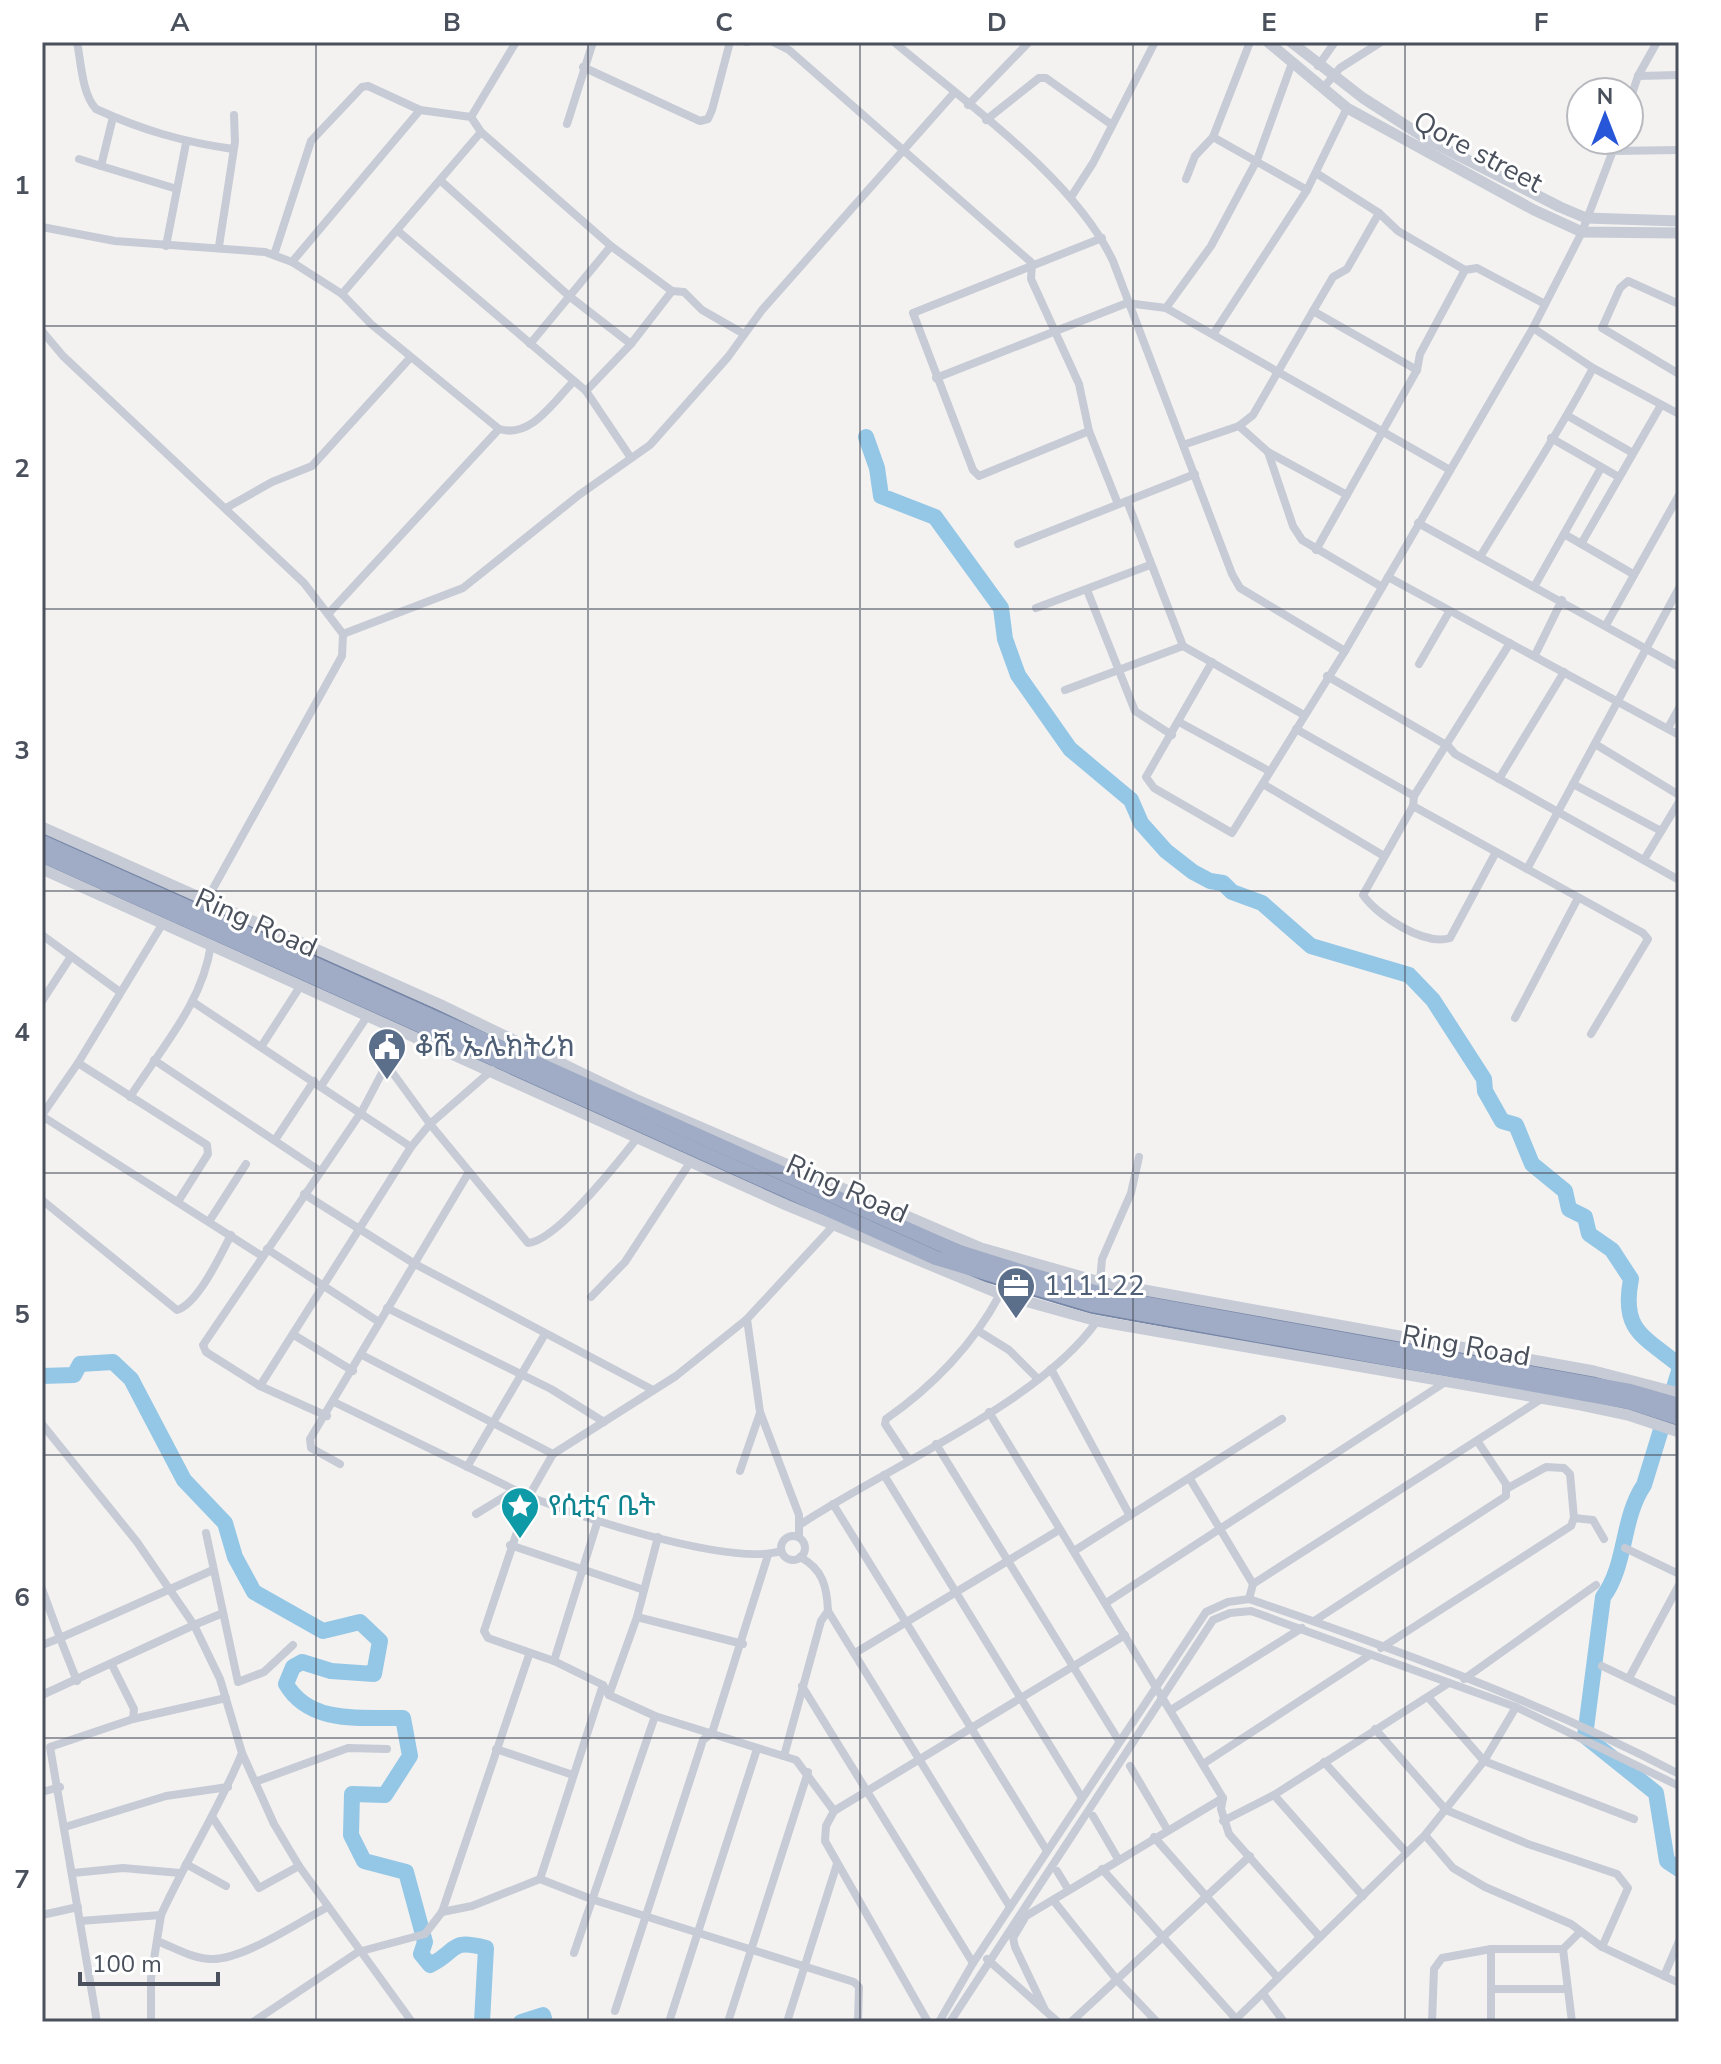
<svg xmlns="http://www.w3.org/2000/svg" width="1721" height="2064" font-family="'Nunito Sans','Noto Sans Ethiopic',sans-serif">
<rect width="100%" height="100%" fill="#f3f2f1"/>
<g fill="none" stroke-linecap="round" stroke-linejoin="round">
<g stroke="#94c7e6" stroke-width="16">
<path d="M866,437L877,468L881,496L935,517L1001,608L1005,639L1018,675L1070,749L1131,800L1141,823L1166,851L1193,872L1210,881L1223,883L1232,892L1262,903L1311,946L1409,975L1433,1000L1484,1079L1485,1091L1502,1121L1516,1125L1532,1164L1565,1191L1569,1209L1585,1217L1589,1234L1612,1250L1631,1279C1621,1330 1643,1336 1679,1365"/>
<path d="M1679,1371L1644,1485C1621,1519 1627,1565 1603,1597L1585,1736L1656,1793L1667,1861L1679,1869"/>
<path d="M42,1376L74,1375L80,1364L113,1362L131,1379L184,1480L225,1523L235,1557L254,1592L323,1631L360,1622L380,1641L374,1674L331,1671L302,1662L293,1667L286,1684C310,1725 361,1717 403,1718L410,1756L385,1795L352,1794L351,1835L364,1861L406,1872L425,1942L421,1954L430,1965C459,1951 448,1938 486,1948L482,2022"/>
<path d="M521,2022L543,2015L545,2022"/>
</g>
<g stroke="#7887a8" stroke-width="18">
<g id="trunk">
<path d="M42,842L956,1251L1052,1281L1131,1301L1630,1391L1679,1405"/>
<path d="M42,855L936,1258L1092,1305L1629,1402L1679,1418"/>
</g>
</g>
<g stroke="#c6cbd5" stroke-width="8">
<path d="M77,42C81,62 82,94 96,109C142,130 183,142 233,149"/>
<path d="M746,42H747"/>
<path d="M773,42L789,50L1032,263L1031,279L1079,384L1089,431L1118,504"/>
<path d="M894,42C965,102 1074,178 1113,261L1232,574L1240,588L1345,651"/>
<path d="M1318,66L1335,42"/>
<path d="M583,67L700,121L708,119L712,110L730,42"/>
<path d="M1638,76L1679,75"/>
<path d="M1324,87L1340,68L1381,42"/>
<path d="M1629,103L1638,76L1657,42"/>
<path d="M968,105L1029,42"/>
<path d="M471,117L516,42"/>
<path d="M986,120L1039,78H1046L1112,125"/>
<path d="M567,124L593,42"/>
<path d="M1213,137L1307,190"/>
<path d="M1613,151L1679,150"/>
<path d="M79,159L101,166L113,117"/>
<path d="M101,166L177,189"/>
<path d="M1316,173L1379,213L1398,231L1465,270L1477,268L1545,304"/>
<path d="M1186,179L1195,156L1213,137L1250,42"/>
<path d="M441,181L569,296L631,344"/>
<path d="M1071,197L1093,163L1155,42"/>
<path d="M42,227L115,241L265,252L292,262L342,294L481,132"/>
<path d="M398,231L586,391L631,458"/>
<path d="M166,246L186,143"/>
<path d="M219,246L235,142L234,115"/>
<path d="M274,255L311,141L362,87L368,86L420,110L471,117L481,132L611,246L672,291L684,292L702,310L744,334"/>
<path d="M292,262L420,110"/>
<path d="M1679,304L1628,281L1620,288L1602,328L1679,374"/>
<path d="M1166,308L1211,246L1257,160L1292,63"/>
<path d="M1313,311L1417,370"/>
<path d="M1533,328L1593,368L1679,414"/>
<path d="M42,331L63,356L304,583L343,634L342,656L200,912"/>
<path d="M1214,333L1307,190L1347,108"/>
<path d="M530,344L611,246"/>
<path d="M936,378L1127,303L1166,308L1450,470"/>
<path d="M586,391L631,344L672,291"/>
<path d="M1568,416L1631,452"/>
<path d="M1239,426L1268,452L1347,495"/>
<path d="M499,429C531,439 554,401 574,381"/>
<path d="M1089,431L979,476L973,470L913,313L1102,238"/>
<path d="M1551,438L1617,476"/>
<path d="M1183,445L1239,426L1253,415L1313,311L1333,277L1347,269L1379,213"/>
<path d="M1268,452L1293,526L1302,540L1382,587"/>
<path d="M1127,501L1183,646L1304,715"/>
<path d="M226,508L272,482L312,466L410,358"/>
<path d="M1418,523L1679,667"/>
<path d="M1564,534L1633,574"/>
<path d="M1018,544L1195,474"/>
<path d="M1581,544L1661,405"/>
<path d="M1316,550L1417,370L1420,354L1465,270"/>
<path d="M1480,557C1518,494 1559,433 1593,368"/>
<path d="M1388,577L1679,735"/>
<path d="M1534,587L1601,468"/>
<path d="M1087,590L1135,711L1172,735"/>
<path d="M1036,608L1150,565"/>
<path d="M329,613L499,429L371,324L342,294"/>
<path d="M1606,625L1679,495"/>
<path d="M343,634L463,588L579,495L650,445L728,357L762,310L954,93"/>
<path d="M1535,655L1562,600"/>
<path d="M1212,662L1146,777L1154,788L1232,833L1345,651L1533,328L1582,232L1617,140"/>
<path d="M1419,664L1449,612"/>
<path d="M1327,676L1448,746L1455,754L1679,880"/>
<path d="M1065,690L1183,646"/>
<path d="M1179,722L1269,771"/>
<path d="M1668,728L1679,708"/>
<path d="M1296,729L1414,796"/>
<path d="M1595,744L1679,795"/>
<path d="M1499,779L1564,672"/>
<path d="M1263,784L1384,856"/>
<path d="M1573,784L1661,831"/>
<path d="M1413,806L1643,933L1648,939L1591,1034"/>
<path d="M1496,852L1450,938C1424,946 1378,916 1363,895L1413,806L1414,796L1510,643"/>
<path d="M1645,858L1679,802"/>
<path d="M1527,869L1679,588"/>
<path d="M42,935L120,992"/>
<path d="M42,1001L70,958"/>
<path d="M193,1002L411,1147"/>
<path d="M1515,1018L1578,898"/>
<path d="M261,1047L301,985"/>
<path d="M154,1060L320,1171"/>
<path d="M78,1063L207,1145L208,1154L179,1200"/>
<path d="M387,1065L430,1124L528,1243C557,1241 619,1161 638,1137"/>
<path d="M321,1086L368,1015"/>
<path d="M130,1097C161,1048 203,1003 211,944"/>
<path d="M42,1115L78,1063L163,923"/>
<path d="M42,1116L262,1256"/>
<path d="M275,1140L314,1081"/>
<path d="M304,1194L415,1264L653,1390"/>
<path d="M42,1200L177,1310C198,1304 221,1254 231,1235"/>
<path d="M210,1220L246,1164"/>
<path d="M267,1249L379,1322"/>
<path d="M1100,1282L1102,1259L1131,1193L1139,1157"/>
<path d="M591,1297L625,1262L691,1161"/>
<path d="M387,1308L551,1389L604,1422"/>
<path d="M747,1319L676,1376L553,1454L529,1496L484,1631L488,1638L554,1661L603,1685L609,1695L655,1716L796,1760L834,1811"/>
<path d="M980,1332L1009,1350L1037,1378"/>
<path d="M294,1335L353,1371"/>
<path d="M362,1355L553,1454"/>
<path d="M1051,1369L1130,1516"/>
<path d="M260,1386L411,1147L430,1124L492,1070"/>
<path d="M334,1402L515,1490"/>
<path d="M989,1412L1223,1798L1221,1809L1229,1834L1320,1937"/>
<path d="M327,1416L260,1386L206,1352L203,1345L362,1111L404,1031"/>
<path d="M42,1424L137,1542L194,1625L42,1695"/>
<path d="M936,1444L1119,1741"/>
<path d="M908,1459L885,1424L886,1419C932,1387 974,1344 1000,1294"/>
<path d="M340,1464L311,1448L310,1439L469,1172"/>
<path d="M467,1467L545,1334"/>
<path d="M740,1471L760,1413"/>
<path d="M884,1475L1082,1798"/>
<path d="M1190,1479L1253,1584"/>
<path d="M833,1504L1047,1851"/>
<path d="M476,1514L515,1490C566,1514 730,1567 781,1551"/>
<path d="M1574,1518L1593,1520L1604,1539"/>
<path d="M801,1524C886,1468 1041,1402 1097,1321"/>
<path d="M206,1533L238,1682L264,1672L293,1645"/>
<circle cx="793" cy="1548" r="12"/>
<path d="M799,1537V1515L760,1412L747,1319L833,1226"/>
<path d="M510,1545L644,1590"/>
<path d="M1625,1548L1679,1574"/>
<path d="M1074,1551L1282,1419"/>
<path d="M800,1557C823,1569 827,1587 828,1611L1010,1907"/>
<path d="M42,1589L60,1638L213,1570"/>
<path d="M1249,1599L1253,1584L1543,1398"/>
<path d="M1106,1603L1447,1381"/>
<path d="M223,1613L194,1625L220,1679L242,1753"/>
<path d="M637,1617L743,1644"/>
<path d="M1314,1621L1506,1496V1484L1478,1442"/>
<path d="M42,1645L60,1638L77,1681"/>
<path d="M1381,1648L1571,1526L1574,1518L1570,1474L1564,1468L1546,1467L1508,1488"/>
<path d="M855,1653L1059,1530"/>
<path d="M554,1661L597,1523"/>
<path d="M1602,1666L1679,1703"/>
<path d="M1629,1678L1679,1585"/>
<path d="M1464,1679L1596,1585"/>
<path d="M802,1686L973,1963"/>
<path d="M609,1695L637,1617L658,1537"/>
<path d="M1428,1697L1484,1761L1634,1819"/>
<path d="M1171,1710L1302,1628"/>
<path d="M133,1719L226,1698"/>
<path d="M1375,1729L1446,1810L1528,1844L1617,1874L1628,1888L1602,1947"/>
<path d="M496,1749L573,1775"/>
<path d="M784,1756L821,1621L828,1611"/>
<path d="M1324,1762L1406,1852"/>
<path d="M1203,1764L1370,1655"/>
<path d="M1130,1766L1167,1829"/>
<path d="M255,1782L348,1748L387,1749"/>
<path d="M42,1792L60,1787"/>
<path d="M1274,1795L1363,1896"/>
<path d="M1093,1816L1118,1859"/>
<path d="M213,1818L259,1888L299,1866"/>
<path d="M1223,1821L1274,1795L1449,1683"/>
<path d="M65,1827L166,1796L228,1787"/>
<path d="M1425,1835L1453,1868L1485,1887L1571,1924L1602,1947L1679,1983"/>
<path d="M1154,1837L1278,1978"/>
<path d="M186,1864L226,1886"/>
<path d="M1102,1869L1236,2019"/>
<path d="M1057,1871L1068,1889"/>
<path d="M73,1873L123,1868L180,1873"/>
<path d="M540,1879L603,1685"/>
<path d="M1053,1900L1117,1980L1157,2022"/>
<path d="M442,1912L472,1906L540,1879L591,1899L854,1982L859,1987L858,2022"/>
<path d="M42,1915L78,1907"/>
<path d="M161,1915C186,1860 219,1809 242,1753L274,1824L299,1866L412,2022"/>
<path d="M80,1921L161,1915L151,1978V2022"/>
<path d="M157,1941C173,1947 193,1959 211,1959C243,1960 297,1923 326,1908"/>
<path d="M574,1953L655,1716"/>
<path d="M987,1959L1058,2022"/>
<path d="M1664,1976L1679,1941"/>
<path d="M1491,1989H1566"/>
<path d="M1264,1995L1284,2022"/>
<path d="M1045,2010L1015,1947L1013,1938L1026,1916L1223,1798"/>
<path d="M615,2011L703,1740L712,1733L768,1555"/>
<path d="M97,2022L50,1747L133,1719L134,1709L112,1665"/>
<path d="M253,2022L358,1952L425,1934L442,1912L529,1655"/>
<path d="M669,2022L757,1749"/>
<path d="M728,2022L808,1772"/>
<path d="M787,2022L837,1864"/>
<path d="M928,2022L825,1841L826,1826L834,1811L1125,1635"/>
<path d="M939,2022L973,1963L1206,1612L1228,1602L1249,1599C1395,1649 1542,1702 1679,1774"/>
<path d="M950,2022L1213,1620L1230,1613L1251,1611L1516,1707L1679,1786"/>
<path d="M1071,2022L1250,1856"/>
<path d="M1233,2022L1425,1835L1484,1761L1516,1707"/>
<path d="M1432,2022L1434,1969L1442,1958L1491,1949H1563"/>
<path d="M1491,2022V1949"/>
<path d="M1572,2022L1563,1949L1579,1933"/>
</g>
<g stroke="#c6cbd5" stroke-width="11">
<path d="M1268,42L1347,108L1534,210L1582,232L1679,233"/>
<path d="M1291,42L1363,98L1430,141L1560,207L1586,218L1679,221"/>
<path d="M42,827L439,1004L635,1099L981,1248L1100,1282L1594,1371L1679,1393"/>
<path d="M42,869L786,1205L1000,1294L1097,1321L1581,1405L1628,1415L1679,1432"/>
</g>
<use href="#trunk" stroke="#a0acc5" stroke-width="14"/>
</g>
<path fill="none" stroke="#4a515d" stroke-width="2" stroke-opacity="0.55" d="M316,42V2022M588,42V2022M860,42V2022M1133,42V2022M1405,42V2022M42,326H1679M42,609H1679M42,891H1679M42,1173H1679M42,1455H1679M42,1738H1679"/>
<defs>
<g id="civic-pin" transform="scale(2)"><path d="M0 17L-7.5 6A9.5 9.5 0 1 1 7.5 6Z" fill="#5c6f8a" stroke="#fff"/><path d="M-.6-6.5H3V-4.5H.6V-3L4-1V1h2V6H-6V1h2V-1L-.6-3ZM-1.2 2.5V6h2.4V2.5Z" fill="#fff"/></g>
<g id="office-pin" transform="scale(2)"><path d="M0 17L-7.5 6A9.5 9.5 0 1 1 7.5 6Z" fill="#5c6f8a" stroke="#fff"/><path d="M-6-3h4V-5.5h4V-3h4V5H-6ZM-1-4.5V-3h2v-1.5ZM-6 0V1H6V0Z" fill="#fff"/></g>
<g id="sight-pin" transform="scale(2)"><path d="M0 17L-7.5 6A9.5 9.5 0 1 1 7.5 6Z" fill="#0f9aa8" stroke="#fff"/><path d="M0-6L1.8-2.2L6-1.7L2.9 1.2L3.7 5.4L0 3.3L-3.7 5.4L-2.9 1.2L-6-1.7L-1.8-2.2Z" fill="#fff"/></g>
</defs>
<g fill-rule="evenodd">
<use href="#civic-pin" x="387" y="1047"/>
<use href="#office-pin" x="1016" y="1286"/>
<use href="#sight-pin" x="520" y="1506"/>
</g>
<g text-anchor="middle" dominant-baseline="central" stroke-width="6" stroke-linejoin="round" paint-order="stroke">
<g font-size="28" fill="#4a515d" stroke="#fff">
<text transform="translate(1478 152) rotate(28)">Qore street</text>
<text transform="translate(256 923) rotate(24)">Ring Road</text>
<text transform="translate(847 1189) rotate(24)">Ring Road</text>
<text transform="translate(1466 1346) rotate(10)">Ring Road</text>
</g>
<g font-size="28" fill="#4e5e75" stroke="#fff" text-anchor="start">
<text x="415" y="1047">ቆሼ ኤሌክትሪክ</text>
<text x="1044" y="1286">111122</text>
</g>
<g font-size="28" fill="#0d838f" stroke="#fff" text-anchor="start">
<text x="548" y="1506">የሲቲና ቤት</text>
</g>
</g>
<rect width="1721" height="2064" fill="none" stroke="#ffffff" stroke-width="88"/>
<g transform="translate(1605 116)"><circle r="38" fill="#ffffff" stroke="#b7b9be" stroke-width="2"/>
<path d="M0-6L14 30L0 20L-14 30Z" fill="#2756d8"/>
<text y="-12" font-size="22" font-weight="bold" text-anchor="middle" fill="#4a515d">N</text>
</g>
<path d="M80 1972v12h138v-12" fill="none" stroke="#4a515d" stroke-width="4"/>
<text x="92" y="1972" font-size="24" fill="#4a515d" stroke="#ffffff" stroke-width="6" paint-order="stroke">100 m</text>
<rect x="44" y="44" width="1633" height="1976" fill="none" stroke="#4a515d" stroke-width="3"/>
<g font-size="26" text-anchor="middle" font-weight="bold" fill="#4a515d">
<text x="180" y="31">A</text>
<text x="452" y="31">B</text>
<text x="724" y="31">C</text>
<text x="997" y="31">D</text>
<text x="1269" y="31">E</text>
<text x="1541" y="31">F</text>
<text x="22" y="194">1</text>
<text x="22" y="477">2</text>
<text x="22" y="759">3</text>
<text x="22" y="1041">4</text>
<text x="22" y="1323">5</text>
<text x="22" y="1606">6</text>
<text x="22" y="1888">7</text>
</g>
</svg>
